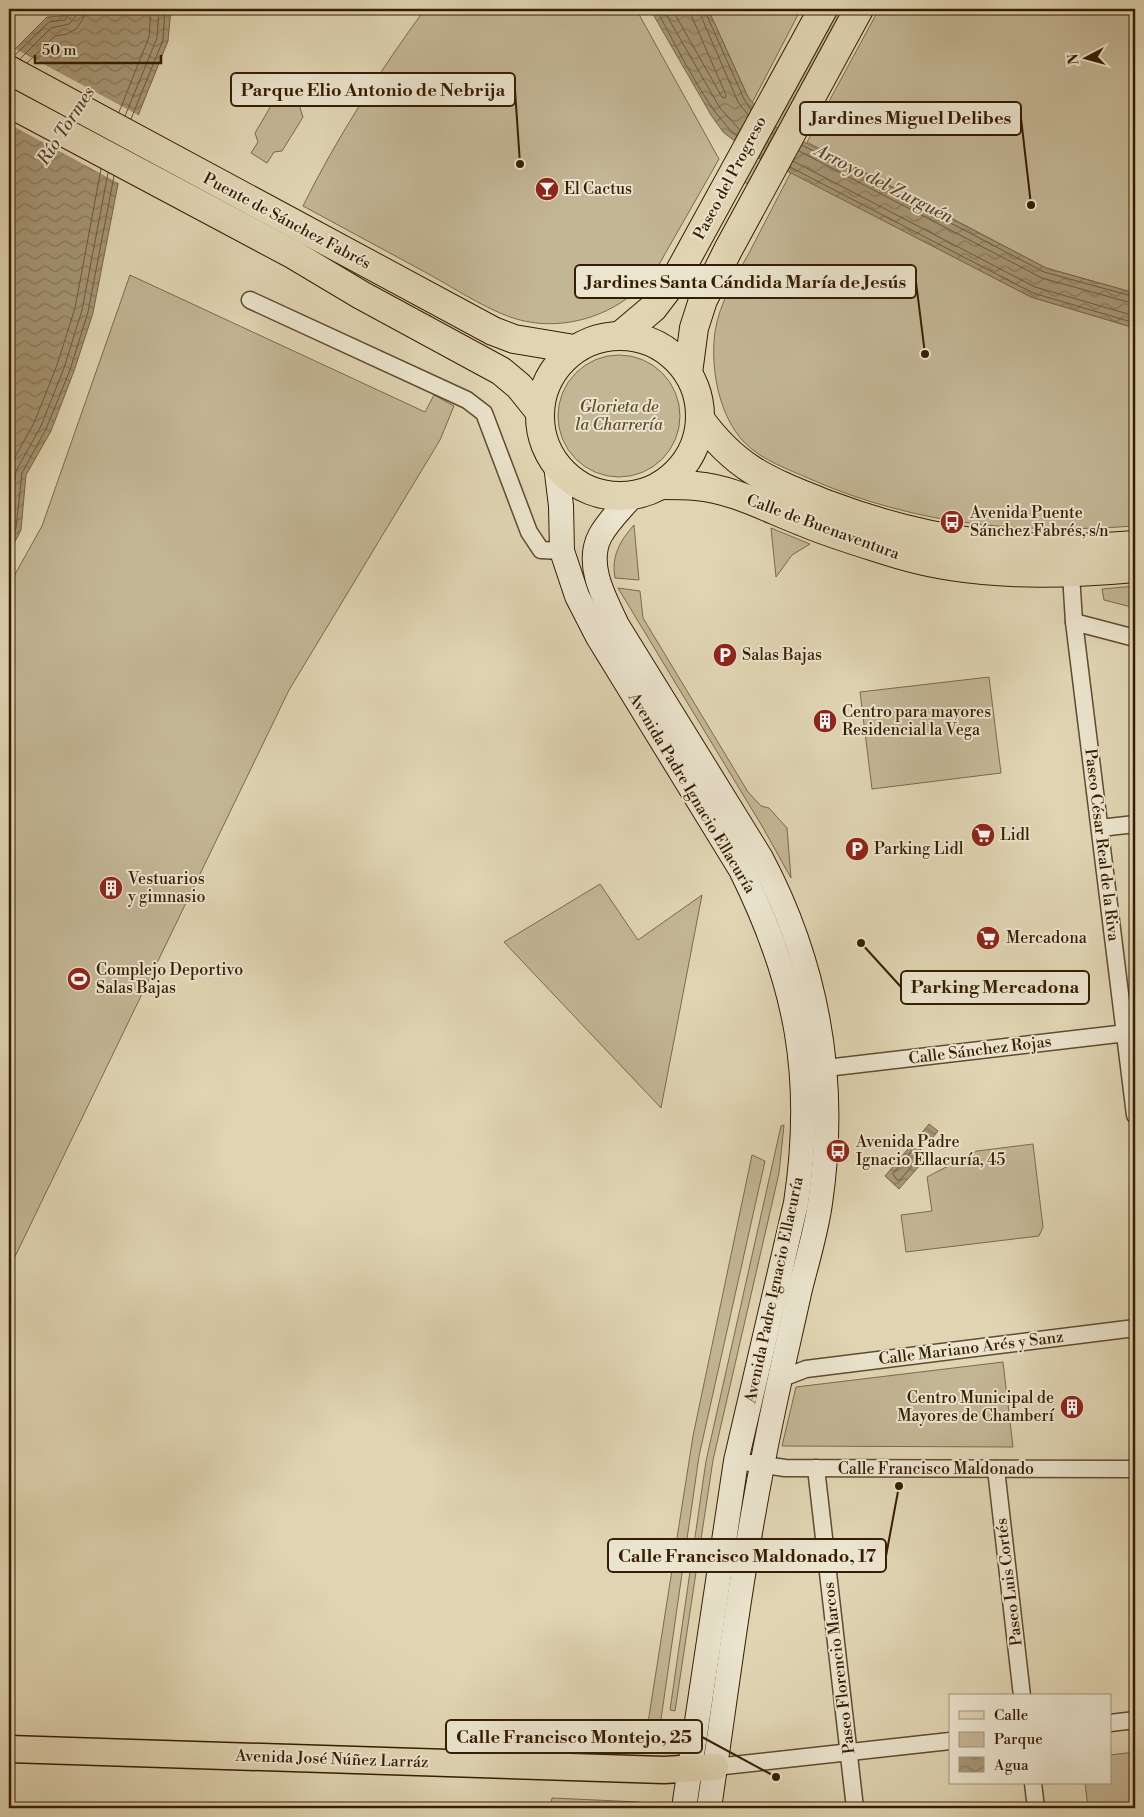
<svg xmlns="http://www.w3.org/2000/svg" width="1144" height="1817" font-family="'Libre Bodoni',serif">
<defs>
<pattern id="water-waves" width="16" height="10" patternUnits="userSpaceOnUse" patternTransform="scale(1.25)"><rect width="16" height="10" fill="#a69676"/><path d="M0 5q4-4 8 0t8 0" fill="none" stroke="#887a5e"/></pattern>
</defs>
<rect width="100%" height="100%" fill="#e0d5b3"/>
<filter id="stains"><feTurbulence type="fractalNoise" baseFrequency=".004" numOctaves="4"/><feColorMatrix values="0 0 0 0 .2 0 0 0 0 .09 0 0 0 0 .02 0 0 0 .5 -.17"/></filter>
<radialGradient id="worn" r=".72"><stop offset=".6" stop-color="#630" stop-opacity="0"/><stop offset="1" stop-color="#630" stop-opacity=".3"/></radialGradient>
<g fill="#c3b695" stroke="#7c6a4b">
<path d="M425,9H636L719,159L657,268C626,313 564,336 510,317C480,306 451,286 423,271C383,249 343,228 303,206C336,139 381,69 425,9Z"/>
<path d="M708,9H801L752,103L748,97Z"/>
<path d="M834,9H847L752,186L740,180Z"/>
<path d="M879,9H1135L1133,31L1135,32V293L1046,268L807,142Z"/>
<path d="M292,89L306,97L300,108L303,117L282,151L274,152L267,163L251,153L258,142L255,133L275,99H285Z"/>
<path d="M791,172L1031,297L1135,328V526C1019,534 918,526 810,479C788,469 761,460 744,442C719,416 710,368 715,332C719,304 735,278 749,253C763,226 777,199 791,172Z"/>
<path d="M130,275L425,412L434,395L454,406L440,440L289,690L9,1269V585L42,526Z"/>
<circle cx="619" cy="416" r="61"/>
<path d="M634,525L639,580L615,578C611,556 620,541 634,525Z"/>
<path d="M771,528L810,544L792,555L776,577Z"/>
<path d="M1135,586V608L1104,600L1102,589Z"/>
<path d="M618,588L640,591L643,618L748,792L761,806L769,808L787,828L791,878L762,826Z"/>
<path d="M989,677L1001,773L872,789L860,692Z"/>
<path d="M600,884L638,940L702,895L661,1108L504,942Z"/>
<path d="M784,1125L779,1173L713,1460L675,1711L670,1710L706,1461L781,1126Z"/>
<path d="M1033,1144L1043,1227L1039,1236L906,1252L901,1215L932,1211L927,1177L977,1151Z"/>
<path d="M752,1155L765,1161L699,1456L658,1740L645,1742L693,1436Z"/>
<path d="M1003,1362L1013,1447L782,1446L796,1387Z"/>
<path d="M1135,1752V1808H1088L1085,1783H1110V1755Z"/>
<path d="M552,1798L639,1802L638,1808H550Z"/>
</g>
<g fill="url(#water-waves)" stroke="#796647">
<path d="M67,9H171L168,41L125,148L93,313L74,371L51,431L26,475L21,530L9,553V55L47,17L62,16Z"/>
<path d="M650,9H708L748,97L770,124L1046,268L1135,293V328L1031,297L791,173L754,156L723,132L711,115Z"/>
<path d="M929,1124L938,1131L929,1142L920,1135Z"/>
<path d="M913,1143L928,1156L899,1189L885,1176Z"/>
</g>
<path fill="#e0d5b3" d="M12,47L140,116L127,149L120,184L9,124V51Z"/>
<g fill="none" stroke-linecap="round" stroke-linejoin="round">
<g stroke="#6e5a3c" stroke-width="1">
<path d="M656,9C675,43 708,113 737,136"/>
<path d="M663,9L720,108L740,130"/>
<path d="M672,9L722,97L725,98L726,95L692,17L690,9"/>
<path d="M698,9L738,102L748,115"/>
<path d="M704,9L744,99L751,110"/>
<path d="M14,56L49,22L65,20L71,9"/>
<path d="M20,59L51,28L69,24L76,16L77,9"/>
<path d="M27,63L55,36L67,34L76,29L83,19L85,9"/>
<path d="M119,112L149,37L151,9"/>
<path d="M125,116L157,38L159,9"/>
<path d="M131,119L163,40L165,9"/>
<path d="M802,145L1044,272L1135,297"/>
<path d="M799,151L1042,278L1135,304"/>
<path d="M793,161L1035,287L1135,316"/>
<path d="M790,167L1033,293L1135,323"/>
<path d="M9,468L34,423L57,365L75,308L101,169"/>
<path d="M9,529L16,471L41,426L64,368L82,310L108,173"/>
<path d="M9,542L16,528L22,473L46,429L70,370L88,312L114,176"/>
<path d="M912,1151H915L919,1158L900,1180H897L893,1174Z"/>
</g>
<g stroke="#604b2e" stroke-width="19">
<g id="street">
<path d="M250,300L467,400L484,413L529,532L541,550L562,551"/>
<path d="M1071,574L1074,622L1135,1115"/>
<path d="M1074,622L1135,638"/>
<path d="M1100,828L1135,824"/>
<path d="M826,1068L1135,1032"/>
<path d="M780,1379L806,1369L1135,1328"/>
<path d="M736,1461L785,1468L1135,1469"/>
<path d="M816,1468L855,1808"/>
<path d="M996,1469L1022,1696"/>
<path d="M1110,1723L1135,1720"/>
<path d="M715,1767L950,1741"/>
<path d="M1033,1783L1036,1808"/>
</g>
</g>
<g stroke="#361d01" stroke-width="26">
<g id="secondary">
<path d="M556,465L561,506L562,551L577,596L598,637L741,870C797,983 815,1077 796,1203L736,1461L684,1808"/>
<path d="M632,496C622,508 608,521 600,536C585,565 605,599 617,625L761,858C819,968 838,1081 820,1203C816,1232 807,1261 800,1289C787,1348 773,1406 762,1466C740,1579 726,1694 709,1808"/>
</g>
</g>
<g stroke="#361d01" stroke-width="29">
<path id="primary" d="M9,1749L664,1770L715,1767"/>
</g>
<g stroke="#361d01" stroke-width="30">
<g id="highway">
<path d="M9,70L493,331L514,339L574,349"/>
<path d="M9,103L294,255L361,295L501,371L519,386L539,411"/>
<path d="M621,335L653,308L676,278L823,9"/>
<circle cx="620" cy="416" r="80"/>
<path d="M688,373L694,328L703,300L728,250L859,9"/>
<path d="M700,419C737,470 769,481 826,504C931,544 1024,554 1135,545"/>
<path d="M661,485C673,485 684,485 696,486C733,489 769,509 803,522C834,535 866,544 897,554C973,577 1058,575 1135,568"/>
</g>
</g>
<use href="#street" stroke="#ebe4ce" stroke-width="16"/>
<use href="#secondary" stroke="#ebe4ce" stroke-width="24"/>
<use href="#primary" stroke="#e0d5b3" stroke-width="26"/>
<use href="#highway" stroke="#e0d5b3" stroke-width="28"/>
</g>
<defs>
<g id="bar-disc" transform="scale(1.25)"><circle r="9.5" fill="#8f2418" stroke="#ebe4ce"/><path d="M-6-5H6L.8 .8V4.5H3.5V6h-7V4.5H-.8V.8Z" fill="#fff"/></g>
<g id="bus-disc" transform="scale(1.25)"><circle r="9.5" fill="#8f2418" stroke="#ebe4ce"/><path d="M-5-6H5V4H4V6H2V4H-2V6H-4V4H-5ZM-3.5-4V0h7V-4ZM-3.5 1.2v1.5H-2V1.2ZM2 1.2v1.5H3.5V1.2Z" fill="#fff"/></g>
<g id="parking-disc" transform="scale(1.25)"><circle r="9.5" fill="#8f2418" stroke="#ebe4ce"/><path d="M-3.5-5.5H1a3.5 3.5 0 0 1 0 7H-1V5.5H-3.5ZM-1-3.4V-.6H.8a1.4 1.4 0 0 0 0-2.8Z" fill="#fff"/></g>
<g id="building-disc" transform="scale(1.25)"><circle r="9.5" fill="#8f2418" stroke="#ebe4ce"/><path d="M-4-6H4V6H1V3H-1V6H-4ZM-2.5-4.3h1.7v1.8h-1.7ZM.8-4.3h1.7v1.8H.8ZM-2.5-1h1.7V.8h-1.7ZM.8-1h1.7V.8H.8Z" fill="#fff"/></g>
<g id="supermarket-disc" transform="scale(1.25)"><circle r="9.5" fill="#8f2418" stroke="#ebe4ce"/><path d="M-6-5.5h2.5l.6 2H6L4.5 2H-2.5L-4.4-4H-6ZM-1.5 3.2a1.3 1.3 0 1 0 .1 0ZM3 3.2a1.3 1.3 0 1 0 .1 0Z" fill="#fff"/></g>
<g id="stadium-disc" transform="scale(1.25)"><circle r="9.5" fill="#8f2418" stroke="#ebe4ce"/><path d="M0-5a6.5 5 0 1 0 0 10a6.5 5 0 1 0 0-10ZM-3.5-1.8h7v3.6h-7Z" fill="#fff"/></g>
</defs>
<g fill-rule="evenodd">
<use href="#bar-disc" x="547" y="189"/>
<use href="#bus-disc" x="952" y="522"/>
<use href="#parking-disc" x="725" y="655"/>
<use href="#building-disc" x="825" y="721"/>
<use href="#supermarket-disc" x="983" y="835"/>
<use href="#parking-disc" x="857" y="849"/>
<use href="#building-disc" x="111" y="888"/>
<use href="#supermarket-disc" x="988" y="938"/>
<use href="#stadium-disc" x="79" y="979"/>
<use href="#bus-disc" x="838" y="1151"/>
<use href="#building-disc" x="1072" y="1407"/>
</g>
<g text-anchor="middle" dominant-baseline="central" stroke-width="4" stroke-linejoin="round" paint-order="stroke">
<g font-size="16" fill="#361d01" stroke="#ebe4ce">
<text transform="translate(730 178) rotate(-62)">Paseo del Progreso</text>
<text transform="translate(287 221) rotate(28)">Puente de Sánchez Fabrés</text>
<text transform="translate(823 527) rotate(20)">Calle de Buenaventura</text>
<text transform="translate(692 793) rotate(59)">Avenida Padre Ignacio Ellacuría</text>
<text transform="translate(1102 845) rotate(83)">Paseo César Real de la Riva</text>
<text transform="translate(980 1050) rotate(-7)">Calle Sánchez Rojas</text>
<text transform="translate(774 1290) rotate(-78)">Avenida Padre Ignacio Ellacuría</text>
<text transform="translate(971 1348) rotate(-7)">Calle Mariano Arés y Sanz</text>
<text x="936" y="1469">Calle Francisco Maldonado</text>
<text transform="translate(1009 1582) rotate(-97)">Paseo Luis Cortés</text>
<text transform="translate(839 1668) rotate(-97)">Paseo Florencio Marcos</text>
<text transform="translate(332 1759) rotate(2)">Avenida José Núñez Larráz</text>
</g>
<g font-size="16" fill="#361d01" stroke="#ebe4ce" text-anchor="start">
<text x="564" y="189">El Cactus</text>
<text x="970" y="513">Avenida Puente<tspan x="970" dy="18">Sánchez Fabrés, s/n</tspan></text>
<text x="742" y="655">Salas Bajas</text>
<text x="842" y="712">Centro para mayores<tspan x="842" dy="18">Residencial la Vega</tspan></text>
<text x="1000" y="835">Lidl</text>
<text x="874" y="849">Parking Lidl</text>
<text x="128" y="879">Vestuarios<tspan x="128" dy="18">y gimnasio</tspan></text>
<text x="1006" y="938">Mercadona</text>
<text x="96" y="970">Complejo Deportivo<tspan x="96" dy="18">Salas Bajas</tspan></text>
<text x="856" y="1142">Avenida Padre<tspan x="856" dy="18">Ignacio Ellacuría, 45</tspan></text>
<text x="1054" y="1398" text-anchor="end">Centro Municipal de<tspan x="1054" dy="18">Mayores de Chamberí</tspan></text>
</g>
<g font-size="16" font-style="italic" fill="#604b2d" stroke="#ebe4ce">
<text x="619" y="407">Glorieta de<tspan x="619" dy="18">la Charrería</tspan></text>
</g>
<g font-size="18" font-style="italic" fill="#5d472a" stroke="#ebe4ce">
<text transform="translate(66 126) rotate(-57)">Río Tormes</text>
<text transform="translate(884 184) rotate(27)">Arroyo del Zurguén</text>
</g>
</g>
<path fill="none" stroke="#361d01" stroke-width="2" d="M520 164L515 90M1031 205L1021 118M925 354L916 282M861 943L901 987M899 1486L886 1556M776 1777L702 1737"/>
<g fill="#361d01" stroke="#ebe4ce" stroke-width="2">
<circle cx="520" cy="164" r="5"/>
<circle cx="1031" cy="205" r="5"/>
<circle cx="925" cy="354" r="5"/>
<circle cx="861" cy="943" r="5"/>
<circle cx="899" cy="1486" r="5"/>
<circle cx="776" cy="1777" r="5"/>
</g>
<g fill="#ebe4ce" stroke="#361d01" stroke-width="2">
<rect x="231" y="73" width="284" height="33" rx="5"/>
<rect x="800" y="102" width="221" height="33" rx="5"/>
<rect x="575" y="265" width="341" height="33" rx="5"/>
<rect x="901" y="971" width="188" height="33" rx="5"/>
<rect x="608" y="1539" width="278" height="33" rx="5"/>
<rect x="446" y="1720" width="256" height="33" rx="5"/>
</g>
<g font-size="18" text-anchor="middle" font-weight="bold" fill="#361d01">
<text x="373" y="96">Parque Elio Antonio de Nebrija</text>
<text x="911" y="124">Jardines Miguel Delibes</text>
<text x="746" y="288">Jardines Santa Cándida María de Jesús</text>
<text x="995" y="993">Parking Mercadona</text>
<text x="747" y="1562">Calle Francisco Maldonado, 17</text>
<text x="574" y="1743">Calle Francisco Montejo, 25</text>
</g>
<rect width="1144" height="1817" fill="none" stroke="#e0d5b3" stroke-width="30"/>
<rect x="10" y="10" width="1124" height="1797" fill="none" stroke="#361d01" stroke-width="2.5"/>
<rect x="15" y="15" width="1114" height="1787" fill="none" stroke="#361d01"/>
<rect x="949" y="1694" width="162" height="90" fill="#ebe4ce" stroke="#a3947c"/>
<rect x="959" y="1711" width="25" height="8" fill="#e0d5b3" stroke="#a3947c"/>
<text x="994" y="1720" font-size="15" fill="#361d01">Calle</text>
<rect x="959" y="1732" width="25" height="15" fill="#c3b695" stroke="#a3947c"/>
<text x="994" y="1744" font-size="15" fill="#361d01">Parque</text>
<rect x="959" y="1757" width="25" height="15" fill="url(#water-waves)" stroke="#a3947c"/>
<text x="994" y="1770" font-size="15" fill="#361d01">Agua</text>
<g transform="translate(1086 58) rotate(264)" stroke="#ebe4ce" stroke-width="4" paint-order="stroke">
<path d="M0-4L9 19L0 12L-9 19Z" fill="#361d01"/>
<text y="-8" font-size="14" font-weight="bold" text-anchor="middle" fill="#361d01">N</text>
</g>
<path d="M35 55v8h126v-8" fill="none" stroke="#361d01" stroke-width="2.5"/>
<text x="42" y="55" font-size="15" fill="#361d01" stroke="#ebe4ce" stroke-width="4" paint-order="stroke">50 m</text>
<rect width="100%" height="100%" filter="url(#stains)"/>
<rect width="100%" height="100%" fill="url(#worn)"/>
</svg>
